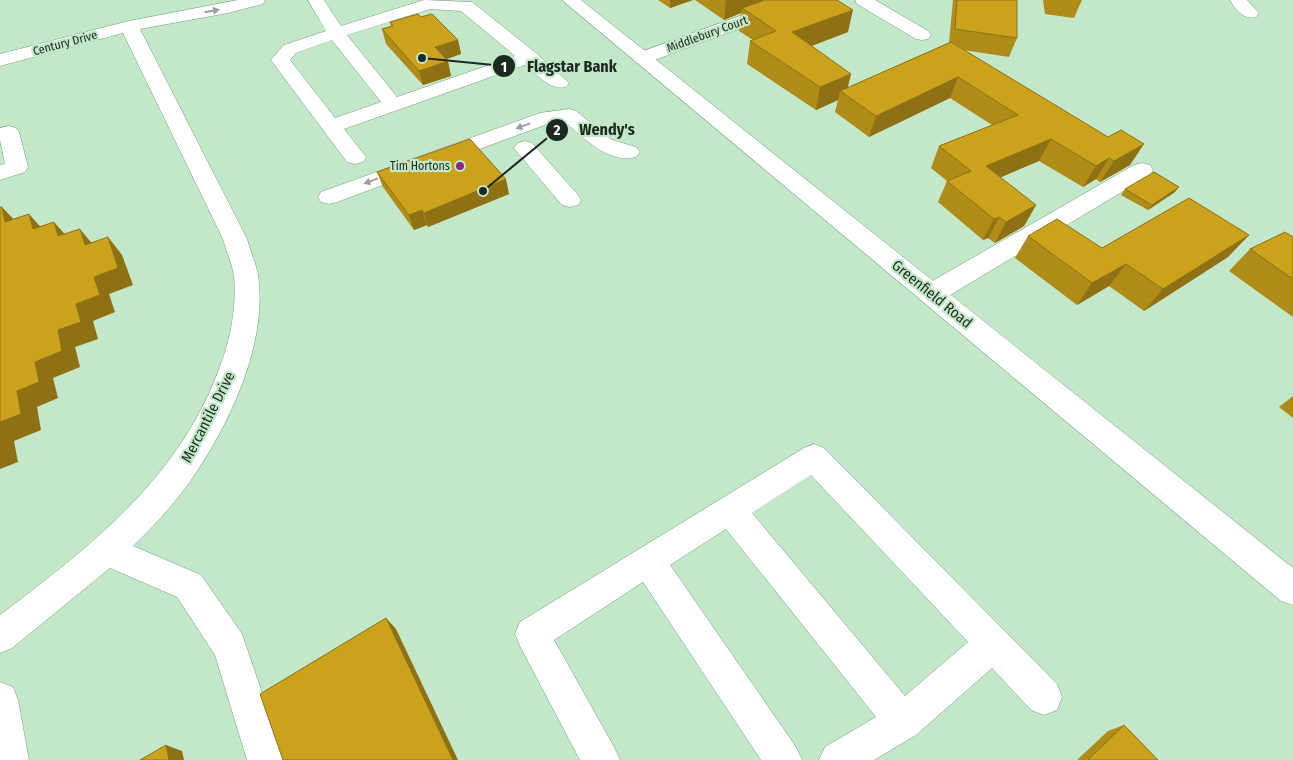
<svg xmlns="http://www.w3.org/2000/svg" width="1293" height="760" font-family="'Fira Sans Condensed',sans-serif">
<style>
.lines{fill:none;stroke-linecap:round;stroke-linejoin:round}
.minor-casing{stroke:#799a7e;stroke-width:1}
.major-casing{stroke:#799a7e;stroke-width:1}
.minor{fill:#fff;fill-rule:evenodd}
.major{fill:#fff;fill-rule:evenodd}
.wall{fill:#af8b18}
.shaded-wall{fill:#8e7114}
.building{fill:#cba21c;stroke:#8e7114}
.oneway{fill:#999f9a}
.poi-dot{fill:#8d2489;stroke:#c3e7c9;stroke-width:2}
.labels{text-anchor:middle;stroke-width:4.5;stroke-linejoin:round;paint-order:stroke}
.far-street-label{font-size:12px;fill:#1c2a1f;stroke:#c3e7c9}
.far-poi-label{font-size:12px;fill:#1c2a1f;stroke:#c3e7c9;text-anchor:end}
.street-label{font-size:15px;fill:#1c2a1f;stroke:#c3e7c9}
.leader{fill:none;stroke:#1c2a1f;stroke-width:2}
.callout-dot{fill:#1c2a1f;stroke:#c3e7c9;stroke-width:2}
.mark-label{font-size:15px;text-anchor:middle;font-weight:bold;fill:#fff}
.callout-label{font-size:16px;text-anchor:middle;font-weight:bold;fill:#1c2a1f;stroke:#c3e7c9;stroke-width:4.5;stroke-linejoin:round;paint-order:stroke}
</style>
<rect width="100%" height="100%" fill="#c3e7c9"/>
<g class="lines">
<defs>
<path id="minor" d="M238 0H265L263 4 228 13 140 29 247 239C250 251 256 263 258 275 268 341 231 421 195 474 178 500 155 525 133 546L201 575 242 634 285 760H247L215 655 177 597 110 568 12 648 0 653V615C90 547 176 481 218 372 230 342 237 308 234 276 232 263 226 251 223 239L123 33 0 66V54L129 21Z
M308 0H324L341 26 424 0 472 2 536 53 569 83 566 87C550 91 537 74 525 65L344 129 366 157 363 162 355 164 347 162 271 60 284 45 326 31ZM430 9 461 11 515 56 397 97 347 35ZM332 40 381 102 335 118 290 60 296 53Z
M784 0H808L806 4 649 62 642 64 635 62 633 58 635 54Z
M855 0H875L928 31 931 35 928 39 922 40 916 39 857 4Z
M1230 0H1247L1259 13 1256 17C1243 20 1236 10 1230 0Z
M569 109 576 111 612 140 636 147 640 152 636 157C608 164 584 138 564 121L550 123 337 202 329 204 321 202 318 197 321 192 540 113Z
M9 126 16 128 19 132 28 167 25 172 0 180V165L5 164 0 140V128Z
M525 141 532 143 578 195 581 200 578 205 570 207 562 205 518 153 514 148 518 143Z
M1142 163 1150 165 1153 170 1150 175 940 301 931 303 922 301 918 294 922 287 1134 165Z
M814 444 824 448 1057 684 1062 697 1057 710 1044 715 1031 710 992 668 916 735 874 760H819L825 747 876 717 726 529 670 565 796 747 802 760H761L643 582 554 640 614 747 620 760H580L520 646 515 634 520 622 804 448ZM811 475 968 642 905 696 752 513Z
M0 682 13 687 18 700 29 760H0Z"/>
<path id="major" d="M562 0H581L1293 568V605L1281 601Z"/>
</defs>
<use href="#minor" class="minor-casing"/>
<use href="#major" class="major-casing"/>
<use href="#minor" class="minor"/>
<use href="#major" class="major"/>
</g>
<path class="wall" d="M658 0H693L670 8Z
M695 0H837L848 32 811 46 848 88 949 43 953 0H1017V38L1009 57 963 50 1130 165 1100 182 1096 179 1083 187 1039 161 1000 177 1036 205 1024 226 995 243 988 238 983 240 938 202 947 181 931 168 939 146 992 125 950 98 869 137 835 112 838 100 816 110 747 64 750 41 753 40 739 31 741 13 724 20Z
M1043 0H1082L1074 18 1045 14Z
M421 17 458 40 461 54 446 59 451 76 423 85 386 44 382 29 391 26 390 22Z
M377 172 509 194 428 227 427 225 414 230 383 187Z
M1125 189 1175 192 1148 210 1121 195Z
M1249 235 1228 257 1144 311 1109 286 1077 305 1015 258 1028 236 1102 248Z
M1293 237V317L1229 271 1250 249Z
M1293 396V418L1279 407Z
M1124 725 1158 760H1077L1108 731Z"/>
<path class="shaded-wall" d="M670 0H693L670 8Z
M726 0H778L742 8 741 13 724 20Z
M853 10 848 32 788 55 792 32Z
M458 40 461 54 438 62 435 47Z
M448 61 451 76 423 85 419 71Z
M851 74 846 95 840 91 838 100 816 110 820 87Z
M958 77 950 98 869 137 876 116Z
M1051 139 1039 161 976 188 986 166Z
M1144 144 1130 165 1100 182 1114 161Z
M1109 158 1096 179 1083 187 1096 166Z
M506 179 509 194 428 227 424 213Z
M1179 187 1175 192 1148 210 1152 205Z
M1036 205 1024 226 995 243 1006 222Z
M2 207 19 225 5 222Z
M422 210 427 225 414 230 409 215Z
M29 214 45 232 33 229Z
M999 217 988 238 983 240 994 219Z
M54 222 70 240 58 236Z
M80 229 95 247 85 245Z
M1249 235 1228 257 1144 311 1163 289Z
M108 237 122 255 133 285 109 294 115 312 93 321 98 339 75 347 80 367 53 378 58 398 37 407 41 430 14 441 18 462 0 469V422L17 391 35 362 58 330 94 277Z
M1126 264 1109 286 1077 305 1092 283Z
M386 618 396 629 458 760H453Z
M166 745 182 751 184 760H169Z"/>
<path class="building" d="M765 0H837L853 10 792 32 851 74 820 87 750 41 776 31 742 8Z
M957 0H1017V38L955 29Z
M418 14 421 17 432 14 458 40 435 47 448 61 419 71 382 29 393 26 390 22Z
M951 42 1108 137 1121 130 1144 144 1114 161 1109 158 1096 166 1051 139 986 166 1036 205 1006 222 999 217 994 219 947 181 971 171 939 146 1018 115 958 77 876 116 840 91Z
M470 139 506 179 424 213 422 210 409 215 377 172Z
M1154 172 1179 187 1152 205 1125 189Z
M1189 198 1249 235 1163 289 1126 264 1092 283 1028 236 1057 219 1102 248Z
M0 207H2L5 222 29 214 33 229 54 222 58 236 80 229 85 245 108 237 118 268 94 277 100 295 76 304 81 322 58 330 62 351 35 362 39 382 17 391 21 414 0 422Z
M1285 232 1293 237V279L1250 249Z
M386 618 453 760H283L260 694Z
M1124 725 1158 760H1088Z
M166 745 169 760H140Z"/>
<defs><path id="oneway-solid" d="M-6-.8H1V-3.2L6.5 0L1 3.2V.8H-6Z" transform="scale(1.25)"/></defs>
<g class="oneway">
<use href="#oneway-solid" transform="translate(212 11) rotate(-10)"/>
<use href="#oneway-solid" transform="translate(523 126) rotate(160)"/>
<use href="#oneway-solid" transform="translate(371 181) rotate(160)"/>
</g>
<circle class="poi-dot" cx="460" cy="166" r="5"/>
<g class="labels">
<g class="far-street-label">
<text transform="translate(707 34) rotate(-20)" y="4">Middlebury Court</text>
<text transform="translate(65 43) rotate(-15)" y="4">Century Drive</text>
</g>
<g class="far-poi-label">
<text x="450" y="170">Tim Hortons</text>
</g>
<g class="street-label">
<text transform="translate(932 294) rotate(39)" y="5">Greenfield Road</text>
<text transform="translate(208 417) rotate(-63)" y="5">Mercantile Drive</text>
</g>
</g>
<path class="leader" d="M422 58L504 66M483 191L557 130"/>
<g class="callout-dot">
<circle cx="422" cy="58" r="5"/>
<circle cx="483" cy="191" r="5"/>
<circle cx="504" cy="66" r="12"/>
<circle cx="557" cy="130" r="12"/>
</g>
<g class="mark-label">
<text x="504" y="72">1</text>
<text x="557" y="135">2</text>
</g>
<g class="callout-label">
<text x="572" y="72">Flagstar Bank</text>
<text x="607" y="135">Wendy's</text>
</g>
</svg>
